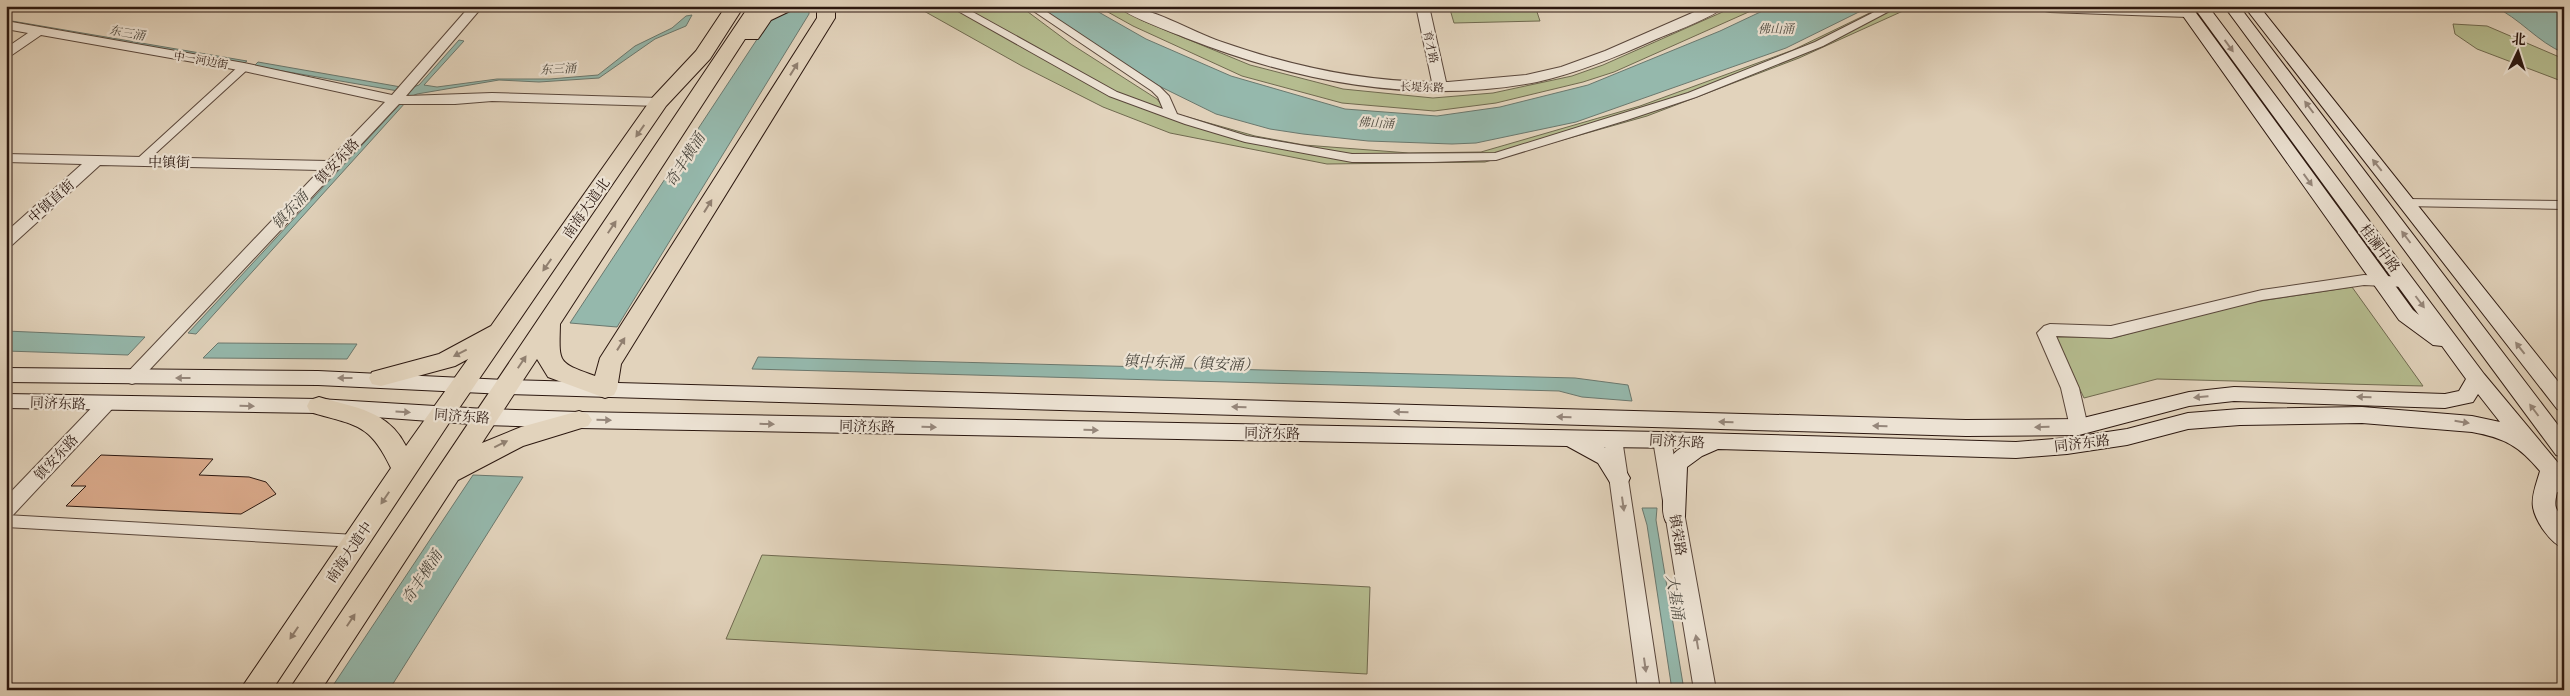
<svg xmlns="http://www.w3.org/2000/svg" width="2570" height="696" font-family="'Libre Caslon Text','Noto Serif SC',serif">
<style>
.green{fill:#b5bc8f;stroke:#706a50}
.water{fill:#95b8ac;stroke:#6b786e}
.building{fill:#d8a889;stroke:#2c1810}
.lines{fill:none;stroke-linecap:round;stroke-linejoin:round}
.minor-casing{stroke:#5a473b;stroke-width:2}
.tertiary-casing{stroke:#5a473b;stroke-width:2}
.secondary-casing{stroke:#2c1810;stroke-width:2}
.trunk-casing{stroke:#2c1810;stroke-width:2}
.minor{fill:#ece2d3;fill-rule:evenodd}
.tertiary{fill:#ece2d3;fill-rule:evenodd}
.secondary{fill:#ece2d3;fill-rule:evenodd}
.trunk{fill:#e2d3bc;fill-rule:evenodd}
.oneway{fill:#96877b}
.oneway2{fill:#907f6f}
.labels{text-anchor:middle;stroke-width:4.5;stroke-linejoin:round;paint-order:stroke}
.far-street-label{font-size:11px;fill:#2c1810;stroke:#ece2d3}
.far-water-label{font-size:12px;font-style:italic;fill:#4c483f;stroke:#ece2d3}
.street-label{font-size:14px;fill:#2c1810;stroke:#ece2d3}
.water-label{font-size:15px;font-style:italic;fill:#4c483f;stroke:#ece2d3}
</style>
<rect width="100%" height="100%" fill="#e2d3bc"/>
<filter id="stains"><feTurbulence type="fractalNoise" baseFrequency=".004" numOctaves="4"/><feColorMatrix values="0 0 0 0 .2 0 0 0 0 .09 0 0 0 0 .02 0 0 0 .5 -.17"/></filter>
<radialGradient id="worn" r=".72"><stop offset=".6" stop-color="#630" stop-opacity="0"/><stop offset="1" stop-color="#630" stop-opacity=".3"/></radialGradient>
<path class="green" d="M915 6H1020L1071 44 1157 99 1166 111 1255 136 1304 145 1409 153 1481 152 1640 106 1793 50 1884 6H1914L1799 58 1647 116 1485 162 1327 164 1170 133 1103 107 1022 66Z
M1097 6H1116L1141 20 1250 65 1343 89 1433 98 1493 93 1572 76 1603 65 1736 6H1762L1614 72 1583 82 1496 103 1434 111 1342 103 1242 76 1133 26Z
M1449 6H1535L1540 21 1454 23Z
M2453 24 2487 26 2564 59V82L2477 49 2455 34Z
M2352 287 2423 386 2157 379 2084 398 2055 337H2117L2228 306Z
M762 555 1370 587 1367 674 726 639Z"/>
<path class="water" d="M779 6H809V14L617 327 570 323Z
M1037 6H1088L1146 39 1231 76 1345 109 1437 116 1500 107 1588 85 1720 31 1773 6H1871L1786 48 1576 122 1476 143 1452 144 1368 141 1303 134 1270 129 1216 114 1159 86Z
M2493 6H2551L2564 11V53C2537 42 2520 18 2493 6Z
M692 15 686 26 655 39 599 78 539 82 499 80 417 94 405 99 413 87 419 85 459 40 464 41 424 85 437 87 497 79H550L598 75 635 46 672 28 686 16Z
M6 20 247 61 243 64 6 24Z
M258 62 401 87 398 91 254 66Z
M402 102H406L196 334 188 333Z
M6 331 145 337 128 355 6 351Z
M218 343 357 344 347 359 203 358Z
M758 357 1575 378 1628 385 1632 401 1582 397 1559 391 752 369Z
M473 475 523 477 389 690H330Z
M1642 508H1657L1656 520 1684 690H1672L1647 525Z"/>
<path class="building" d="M101 455 213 459 199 475 249 477 266 482 276 494 241 514 66 506 86 486H71Z"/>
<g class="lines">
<defs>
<path id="minor" d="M949 6H962L1117 92 1163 109 1158 97 1152 91 1026 6H1038L1160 87 1169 96 1177 114 1247 136 1352 154 1495 153 1688 93 1815 42 1886 6H1899L1823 46 1696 97 1627 120 1496 160 1433 162H1352L1245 142 1185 124 1109 96Z
M244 64 249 67 248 69 145 163H137L135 161 137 159 240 65Z
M2407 199 2564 201V209L2403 206 2401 203 2403 200Z
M6 515 356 535 362 537 364 541 362 545 356 547 6 527Z"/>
<path id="tertiary" d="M470 6H483L406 96 492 93 659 98 666 102 659 106 492 101 455 104H399L138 382 132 384 126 382 123 378 126 374 320 170 100 165 12 245 6 246V232L82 164 6 162V154L328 161 385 102 244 71 41 35 6 59V48L28 33 6 29V21L244 63 392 95Z
M1118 6C1152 6 1189 31 1222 42 1291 66 1359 81 1432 82L1416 6H1429L1446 82H1448L1526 75 1561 67 1605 51 1708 6H1725C1717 16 1668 34 1654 40 1616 57 1577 73 1537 82 1419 105 1297 82 1186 38 1172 32 1126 16 1118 6Z
M2045 6 2187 9 2193 13 2187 17 2050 12 2045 11Z
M2364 275 2405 277 2411 278 2413 282 2411 286 2405 287 2364 285 2262 300 2111 338 2056 336 2079 388 2088 427 2086 432 2079 434 2072 432 2070 427 2061 388 2037 333 2044 326 2050 324 2111 326 2262 290Z
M106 398 112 399 115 404 112 409 13 515 6 517V497L100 399Z
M1613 432 1620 434 1622 439 1660 690H1638L1604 439 1606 434Z
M1662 433 1669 435 1671 440 1716 690H1694L1653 440 1655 435Z"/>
<path id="secondary" d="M2176 6H2191L2413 310 2419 315 2193 6H2208L2484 374 2564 470V494L2557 492C2552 514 2560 508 2564 523 2565 530 2564 540 2564 548 2551 544 2535 521 2533 507 2531 496 2537 482 2540 471 2519 446 2505 438 2472 432L2362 423 2240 425 2188 429 2127 445 2067 454 2016 458 1718 449 1702 456 1687 467 1685 516 1682 522 1674 525 1666 522C1662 514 1663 507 1663 499 1663 479 1662 460 1681 448L1604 447 1614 451 1630 478 1627 484 1619 486 1611 484 1598 463 1567 446 579 428 485 425 319 413 6 408V394L319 399 485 409 579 412 1662 432 2016 442 2067 438 2127 429 2188 413 2240 409 2362 407 2472 416 2500 422 2478 394 2473 402 2445 408 2234 401 2189 406 2079 435 1966 436 505 394 318 385 6 382V368L318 371 505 380 1966 420 2079 419 2189 392 2234 387 2445 394 2459 391 2466 379 2442 346 2433 345 2399 320Z
M2224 6H2239L2564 433V457L2556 455Z
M2244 6H2259L2564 389V411L2557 409Z"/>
<path id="trunk" d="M726 6H744L710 59 666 106 451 420 272 690H240L391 468C369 422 356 426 310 412L307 406 310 400 319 397C355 408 388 410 406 446L468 359 455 366 381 386 372 384 369 378 372 372 439 354 491 326 652 98 696 51Z
M749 6H767L764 10 771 6H795L792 10 771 20 758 39H745L560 324C559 364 557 362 595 376L600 358 817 18V6H835V18L621 364 617 389 614 395 605 398 548 377 537 359 482 443 521 427 579 411 588 414 592 420 588 426 523 446 458 480 321 690H289Z"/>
</defs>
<use href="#minor" class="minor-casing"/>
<use href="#tertiary" class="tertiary-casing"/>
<use href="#secondary" class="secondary-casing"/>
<use href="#trunk" class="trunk-casing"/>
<use href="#minor" class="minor"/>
<use href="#tertiary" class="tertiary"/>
<use href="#secondary" class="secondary"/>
<use href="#trunk" class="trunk"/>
</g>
<defs><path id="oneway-solid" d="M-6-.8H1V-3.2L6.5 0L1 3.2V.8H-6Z" transform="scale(1.25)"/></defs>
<g class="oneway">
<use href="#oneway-solid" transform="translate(2229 46) rotate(54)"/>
<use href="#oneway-solid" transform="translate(2309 107) rotate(-127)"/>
<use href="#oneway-solid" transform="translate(2377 165) rotate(-129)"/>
<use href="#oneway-solid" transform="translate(2308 180) rotate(54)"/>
<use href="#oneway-solid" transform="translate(2406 237) rotate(-127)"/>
<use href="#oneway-solid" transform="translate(2420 302) rotate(53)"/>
<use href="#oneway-solid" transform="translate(2520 348) rotate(-128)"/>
<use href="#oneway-solid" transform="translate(183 378) rotate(180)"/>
<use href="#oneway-solid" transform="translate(345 378) rotate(180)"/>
<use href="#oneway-solid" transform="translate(2201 397) rotate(175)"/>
<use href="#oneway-solid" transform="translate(2364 397) rotate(-178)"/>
<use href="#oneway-solid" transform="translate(247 406) rotate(1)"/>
<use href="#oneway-solid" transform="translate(1239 407) rotate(-178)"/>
<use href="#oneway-solid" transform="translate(2534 410) rotate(-127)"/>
<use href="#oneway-solid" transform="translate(403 412) rotate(4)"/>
<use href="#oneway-solid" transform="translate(1401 412) rotate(-178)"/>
<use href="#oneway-solid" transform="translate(1564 417) rotate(-178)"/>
<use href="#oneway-solid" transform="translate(604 420) rotate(1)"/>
<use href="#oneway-solid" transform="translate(1726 422) rotate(-178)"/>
<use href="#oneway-solid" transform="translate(2462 422) rotate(9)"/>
<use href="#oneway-solid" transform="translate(767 424) rotate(1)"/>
<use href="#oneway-solid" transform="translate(1880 426) rotate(-178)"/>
<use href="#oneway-solid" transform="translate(929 427) rotate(1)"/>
<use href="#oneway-solid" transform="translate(2042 427) rotate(179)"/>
<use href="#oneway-solid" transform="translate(1091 430) rotate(1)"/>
<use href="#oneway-solid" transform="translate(1623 504) rotate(82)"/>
<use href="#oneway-solid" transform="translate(1697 642) rotate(-100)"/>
<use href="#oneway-solid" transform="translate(1645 665) rotate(82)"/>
</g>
<g class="oneway2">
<use href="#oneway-solid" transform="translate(794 69) rotate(-58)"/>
<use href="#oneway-solid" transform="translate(640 131) rotate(125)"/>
<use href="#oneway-solid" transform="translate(708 206) rotate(-58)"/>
<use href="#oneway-solid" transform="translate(612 227) rotate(-56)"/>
<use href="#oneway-solid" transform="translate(547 265) rotate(125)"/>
<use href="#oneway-solid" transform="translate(621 344) rotate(-58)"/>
<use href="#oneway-solid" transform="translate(460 353) rotate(153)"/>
<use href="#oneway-solid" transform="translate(522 362) rotate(-56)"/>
<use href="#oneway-solid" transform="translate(501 444) rotate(-26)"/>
<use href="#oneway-solid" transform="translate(385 498) rotate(124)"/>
<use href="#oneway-solid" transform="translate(351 620) rotate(-56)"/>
<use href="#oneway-solid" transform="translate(294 633) rotate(124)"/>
</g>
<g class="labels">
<g class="far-street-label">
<text transform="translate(1431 47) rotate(77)" y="4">育才路</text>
<text transform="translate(201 60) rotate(10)" y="4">中一河边街</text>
<text transform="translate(1422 87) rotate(1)" y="4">长堤东路</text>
</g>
<g class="far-water-label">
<text x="1776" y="33">佛山涌</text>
<text transform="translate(127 33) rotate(10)" y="4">东三涌</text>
<text transform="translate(558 69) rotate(-3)" y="4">东三涌</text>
<text transform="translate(1376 123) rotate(3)" y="4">佛山涌</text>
</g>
<g class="street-label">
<text transform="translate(337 161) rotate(-47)" y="5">镇安东路</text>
<text transform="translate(169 162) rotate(1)" y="5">中镇街</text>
<text transform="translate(51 201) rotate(-42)" y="5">中镇直街</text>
<text transform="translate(586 208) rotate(-55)" y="5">南海大道北</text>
<text transform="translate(2380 248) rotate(53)" y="5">桂澜中路</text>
<text transform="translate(58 403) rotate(2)" y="5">同济东路</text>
<text transform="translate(462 416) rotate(4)" y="5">同济东路</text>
<text transform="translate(867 426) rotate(1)" y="5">同济东路</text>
<text transform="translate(1272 433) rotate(1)" y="5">同济东路</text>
<text transform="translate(1677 441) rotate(3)" y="5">同济东路</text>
<text transform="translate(2082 443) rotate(-7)" y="5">同济东路</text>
<text transform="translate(56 457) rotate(-47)" y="5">镇安东路</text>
<text transform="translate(1678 535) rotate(80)" y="5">镇荣路</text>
<text transform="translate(349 552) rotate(-56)" y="5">南海大道中</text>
</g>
<g class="water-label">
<text transform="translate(685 160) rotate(-58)" y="5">奇丰横涌</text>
<text transform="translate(290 210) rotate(-47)" y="5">镇东涌</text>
<text transform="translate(1191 363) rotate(2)" y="5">镇中东涌（镇安涌）</text>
<text transform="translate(422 577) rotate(-57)" y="5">奇丰横涌</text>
<text transform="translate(1675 597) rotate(81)" y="5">大基涌</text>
</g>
</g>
<rect width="2570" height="696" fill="none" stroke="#e2d3bc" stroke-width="25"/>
<rect x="8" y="8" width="2555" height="681" fill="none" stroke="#2c1810" stroke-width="2.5"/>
<rect x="12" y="12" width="2545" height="671" fill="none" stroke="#2c1810"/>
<g transform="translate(2518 52) rotate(4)" stroke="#ece2d3" stroke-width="4" paint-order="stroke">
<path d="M0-4L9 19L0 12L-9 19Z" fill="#2c1810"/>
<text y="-8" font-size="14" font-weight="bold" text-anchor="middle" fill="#2c1810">北</text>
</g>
<rect width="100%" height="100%" filter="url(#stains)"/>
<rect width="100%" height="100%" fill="url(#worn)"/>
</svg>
